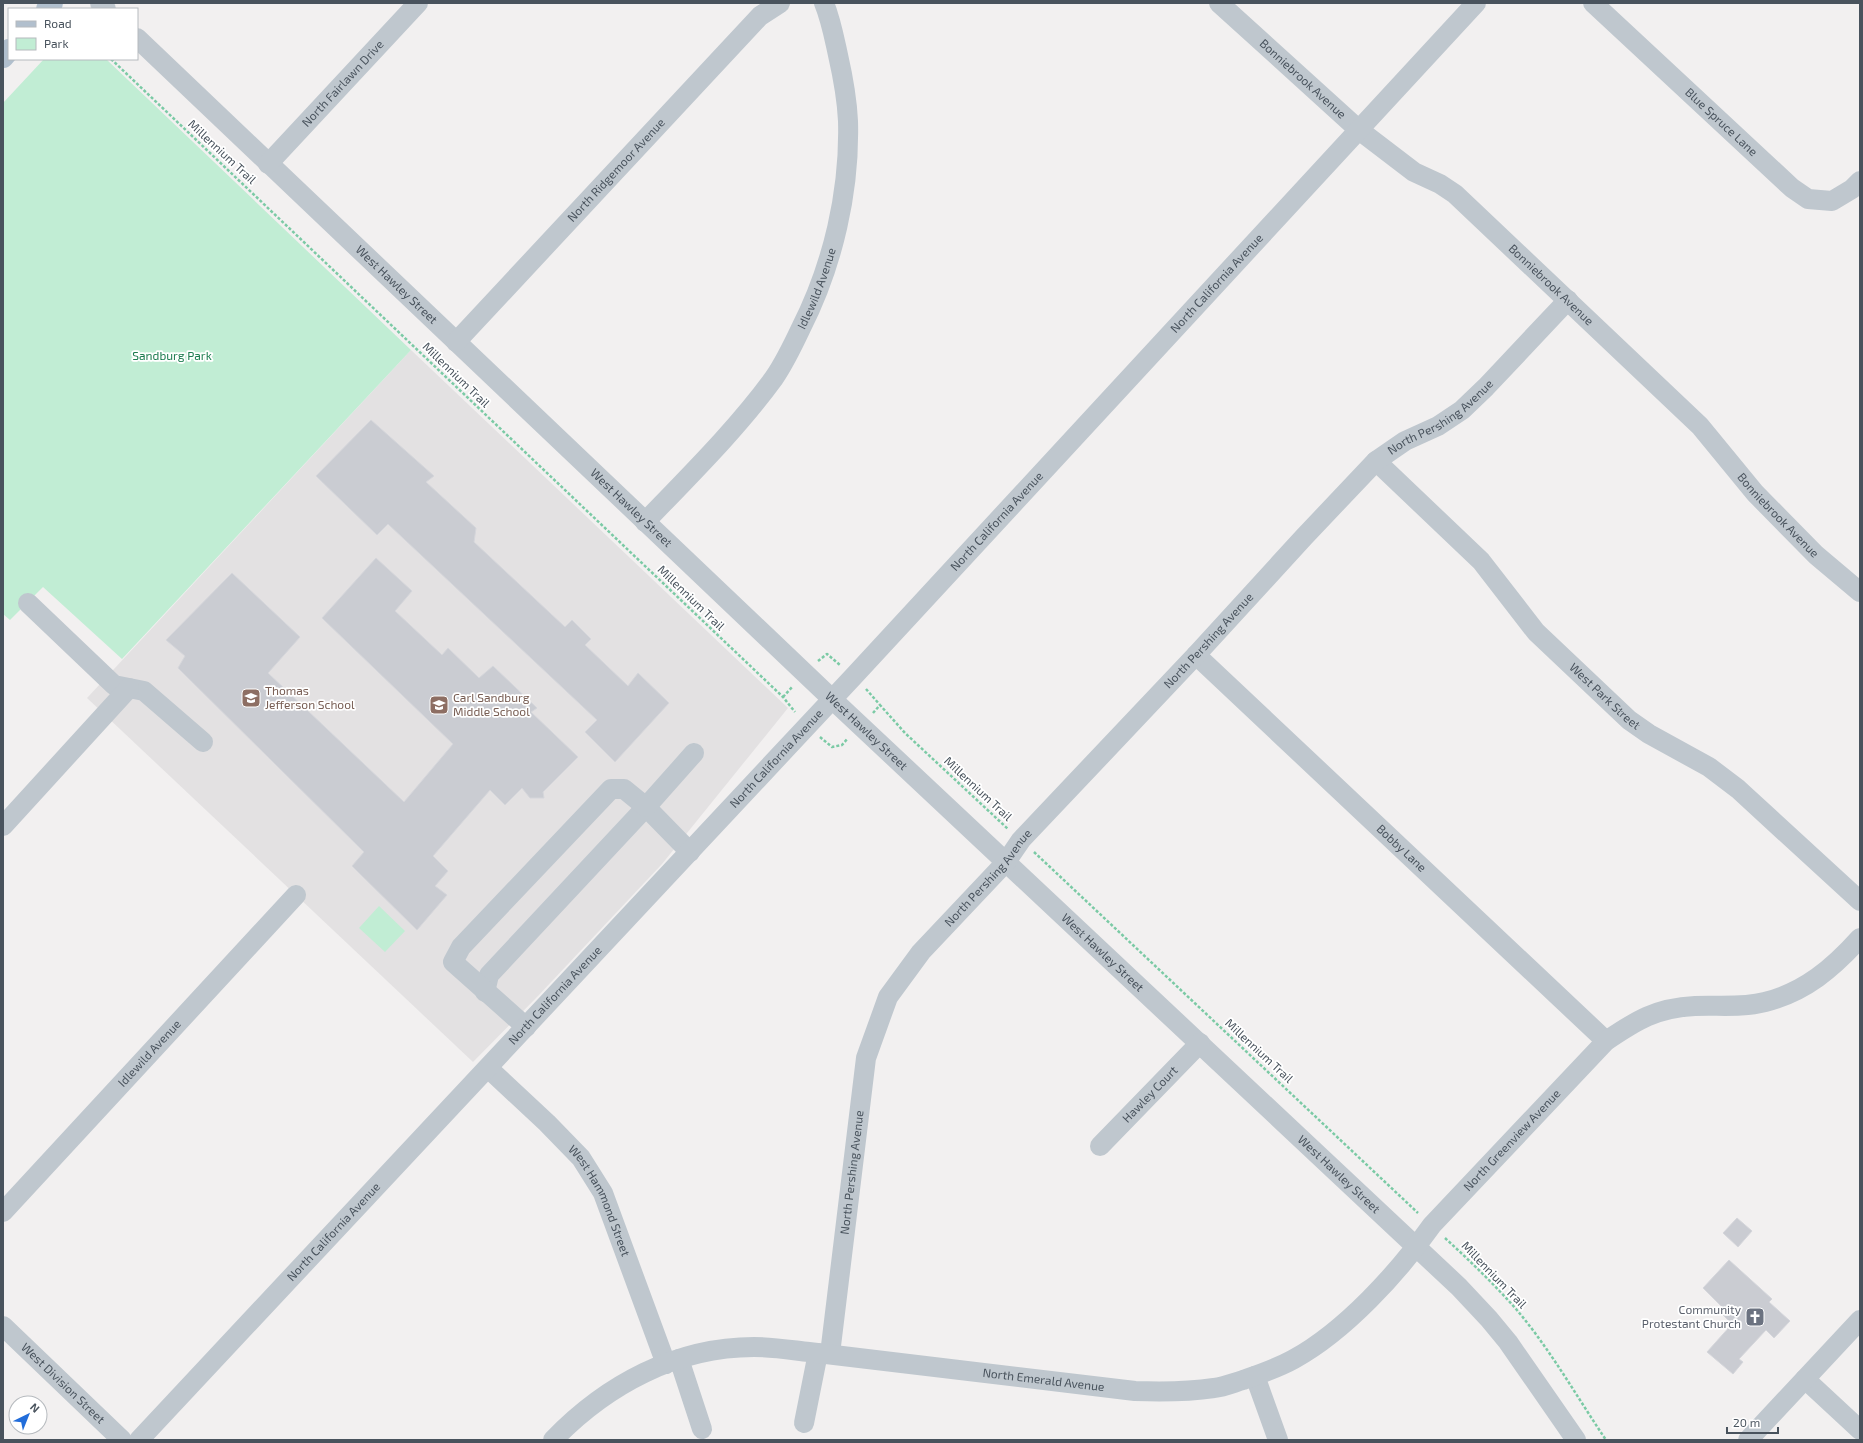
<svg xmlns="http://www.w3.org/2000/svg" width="1863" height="1443" font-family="'Exo 2',sans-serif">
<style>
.education{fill:#e3e1e2}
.green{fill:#c1edd4}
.building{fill:#caccd2;stroke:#d5d6db}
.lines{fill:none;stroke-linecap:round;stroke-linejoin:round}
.path{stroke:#7bcaa5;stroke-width:2.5;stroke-dasharray:3 2;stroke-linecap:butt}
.minor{stroke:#bfc7ce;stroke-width:20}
.major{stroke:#b1bfcd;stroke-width:22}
.labels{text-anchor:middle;stroke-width:3.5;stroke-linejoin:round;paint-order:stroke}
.street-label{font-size:12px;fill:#49535d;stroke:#fff}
.park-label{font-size:12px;fill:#1c7c4f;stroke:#fff}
.education-label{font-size:12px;fill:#785e54;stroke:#fff;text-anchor:start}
.worship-label{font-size:12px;fill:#5b616d;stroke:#fff;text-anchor:end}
</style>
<rect width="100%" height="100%" fill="#f2f0f0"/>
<path class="education" d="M411 350 788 708 662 864 538 996 473 1062 87 698Z"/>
<path class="green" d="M44 59H106L411 350 122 659 43 587 10 620 3 614V103Z
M379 906 405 931 385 952 359 928Z"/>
<path class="building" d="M371 420 434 476 426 482 476 528 474 542 565 627 572 620 591 639 585 645 628 686 638 673 669 703 615 762 585 732 597 720 388 524 377 535 316 476Z
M376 558 412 591 395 611 442 655 448 648 479 678 493 666 537 708 531 712 578 757 543 792 544 798H530L522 788 505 805 490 790 433 856 448 871 435 886 447 895 417 930 352 866 364 852 178 668 185 656 166 640 232 573 300 637 268 673 404 802 453 744 322 618Z
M1737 1218 1752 1231 1738 1247 1723 1233Z
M1729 1260 1772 1299 1769 1302 1790 1321 1774 1338 1766 1330 1739 1359 1743 1362 1733 1374 1707 1352 1732 1324 1721 1313 1724 1309 1703 1288Z"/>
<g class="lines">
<path class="path" d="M111 59 783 697 795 712
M818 661 827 654 840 665
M866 689 880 705
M783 697 793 686
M873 713 880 705 905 733 1008 829
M820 737 832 747 842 745 848 738
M1034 852 1418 1213
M1445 1238C1470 1261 1494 1284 1516 1309 1550 1349 1577 1397 1606 1440"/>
<g class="minor">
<path d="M100 3 106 9"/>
<path id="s1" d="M1219 3 1359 130 1414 172 1440 184 1455 194 1700 426 1755 493 1816 555 1860 592"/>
<path id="s2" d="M1593 3 1792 188 1808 199 1832 201 1852 189 1860 181"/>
<path id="s3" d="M137 38 832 699 1459 1287 1489 1319 1508 1342 1576 1440"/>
<path id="s4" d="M268 164 418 3"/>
<path id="s5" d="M456 342 760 16 780 3"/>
<path id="s6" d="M1376 461 1481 561 1536 632 1629 720 1649 734 1709 767 1738 789 1860 901"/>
<path id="s7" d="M645 522C689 476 736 430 774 378 785 362 793 345 801 328 833 265 850 191 848 121 847 99 843 77 838 55 834 37 831 20 824 3"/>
<path d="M28 603 114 685 144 691 203 742"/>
<path id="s8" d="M1196 655 1606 1041"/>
<path d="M3 826 129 688"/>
<path d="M485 992 489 975 646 807 690 852"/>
<path d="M526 1027 453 962 461 947 611 789H624L646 807 694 753"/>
<path id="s9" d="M488 1068 547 1123 581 1158 603 1193 666 1364"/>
<path id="s10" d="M1100 1146 1200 1043"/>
<path id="s11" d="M3 1212 296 895"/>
<path id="s12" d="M3 1326 122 1440"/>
<path id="s13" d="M830 1354 866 1058 888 997 921 952 1006 862 1021 840 1196 655 1304 537 1376 461 1405 441 1438 426 1462 410 1486 387 1568 300"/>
<path d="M679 1359 702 1429"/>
<path d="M1255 1376 1278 1440"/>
<path d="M1805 1379 1860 1430"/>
<path d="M804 1423 818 1353"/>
<path id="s14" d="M139 1440 853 677 1476 3"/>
<path id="s15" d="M553 1440C606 1385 676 1347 754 1347 772 1347 791 1350 809 1352L1135 1391C1162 1392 1187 1392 1214 1388 1224 1387 1233 1383 1243 1380 1260 1374 1278 1368 1294 1359 1345 1331 1398 1273 1432 1225L1606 1041C1637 1020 1656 1008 1695 1006 1719 1005 1742 1008 1765 1002 1805 992 1833 968 1860 938"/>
<path d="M1748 1440 1860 1320"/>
</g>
<path class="major" d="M47 9 52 3
M3 57 9 50"/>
</g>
<defs>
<symbol id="school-square" viewBox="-11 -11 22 22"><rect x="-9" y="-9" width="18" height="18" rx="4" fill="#8d6e63" stroke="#fff"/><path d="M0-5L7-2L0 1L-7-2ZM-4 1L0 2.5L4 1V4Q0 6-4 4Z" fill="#fff"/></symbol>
<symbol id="church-square" viewBox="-11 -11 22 22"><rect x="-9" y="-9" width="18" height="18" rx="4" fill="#6b7280" stroke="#fff"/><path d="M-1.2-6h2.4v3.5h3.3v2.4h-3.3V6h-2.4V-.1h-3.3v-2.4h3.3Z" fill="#fff"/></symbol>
</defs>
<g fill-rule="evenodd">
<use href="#school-square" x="240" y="687" width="22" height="22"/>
<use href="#school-square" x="428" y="694" width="22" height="22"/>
<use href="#church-square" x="1744" y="1306" width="22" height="22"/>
</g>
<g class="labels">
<g class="street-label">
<text dy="4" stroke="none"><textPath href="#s1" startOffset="113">Bonniebrook Avenue</textPath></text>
<text dy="4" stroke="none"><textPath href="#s4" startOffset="110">North Fairlawn Drive</textPath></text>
<text dy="4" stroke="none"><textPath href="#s2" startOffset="175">Blue Spruce Lane</textPath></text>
<text transform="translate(222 152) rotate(43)" y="4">Millennium Trail</text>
<text dy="4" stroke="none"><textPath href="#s5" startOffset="235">North Ridgemoor Avenue</textPath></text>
<text dy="4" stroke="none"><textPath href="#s14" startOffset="1581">North California Avenue</textPath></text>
<text dy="4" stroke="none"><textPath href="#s1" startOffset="437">Bonniebrook Avenue</textPath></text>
<text dy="4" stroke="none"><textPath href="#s3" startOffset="358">West Hawley Street</textPath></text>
<text dy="4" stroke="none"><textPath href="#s7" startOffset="293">Idlewild Avenue</textPath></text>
<text transform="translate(456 375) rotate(44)" y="4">Millennium Trail</text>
<text dy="4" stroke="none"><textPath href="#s13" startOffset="1167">North Pershing Avenue</textPath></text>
<text dy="4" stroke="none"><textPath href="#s3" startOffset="682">West Hawley Street</textPath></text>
<text dy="4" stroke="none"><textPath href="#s1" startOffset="761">Bonniebrook Avenue</textPath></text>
<text dy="4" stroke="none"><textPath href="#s14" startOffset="1257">North California Avenue</textPath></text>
<text transform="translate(691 598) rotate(44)" y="4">Millennium Trail</text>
<text dy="4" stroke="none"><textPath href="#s13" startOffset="843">North Pershing Avenue</textPath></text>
<text dy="4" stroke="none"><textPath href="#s6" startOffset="329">West Park Street</textPath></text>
<text dy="4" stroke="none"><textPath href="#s3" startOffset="1006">West Hawley Street</textPath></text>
<text dy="4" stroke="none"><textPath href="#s14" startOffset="933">North California Avenue</textPath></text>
<text transform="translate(978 789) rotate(43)" y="4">Millennium Trail</text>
<text dy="4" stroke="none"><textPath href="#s8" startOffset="282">Bobby Lane</textPath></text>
<text dy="4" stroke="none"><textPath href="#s13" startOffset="519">North Pershing Avenue</textPath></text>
<text dy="4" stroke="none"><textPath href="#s3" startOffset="1330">West Hawley Street</textPath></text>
<text dy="4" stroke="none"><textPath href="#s14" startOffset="609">North California Avenue</textPath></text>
<text transform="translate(1259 1051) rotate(43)" y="4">Millennium Trail</text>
<text dy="4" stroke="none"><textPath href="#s11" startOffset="216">Idlewild Avenue</textPath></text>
<text dy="4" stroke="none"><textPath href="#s10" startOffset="72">Hawley Court</textPath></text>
<text dy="4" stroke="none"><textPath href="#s15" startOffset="1086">North Greenview Avenue</textPath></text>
<text dy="4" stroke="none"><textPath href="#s13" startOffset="183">North Pershing Avenue</textPath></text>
<text dy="4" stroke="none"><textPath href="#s3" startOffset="1654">West Hawley Street</textPath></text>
<text dy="4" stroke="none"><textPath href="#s9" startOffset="176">West Hammond Street</textPath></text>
<text dy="4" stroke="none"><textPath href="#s14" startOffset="285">North California Avenue</textPath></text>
<text transform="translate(1494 1275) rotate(46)" y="4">Millennium Trail</text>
<text dy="4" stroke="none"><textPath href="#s15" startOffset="519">North Emerald Avenue</textPath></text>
<text dy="4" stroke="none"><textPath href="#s12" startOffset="83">West Division Street</textPath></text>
</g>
<g class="park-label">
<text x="172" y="360">Sandburg Park</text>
</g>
<g class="education-label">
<text x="265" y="695">Thomas<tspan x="265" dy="14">Jefferson School</tspan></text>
<text x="453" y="702">Carl Sandburg<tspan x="453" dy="14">Middle School</tspan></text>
</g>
<g class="worship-label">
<text x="1741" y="1314">Community<tspan x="1741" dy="14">Protestant Church</tspan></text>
</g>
</g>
<rect width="1863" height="1443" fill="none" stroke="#49535d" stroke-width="8"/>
<rect x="8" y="8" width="130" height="52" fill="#ffffff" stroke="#b6babe"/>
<rect x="16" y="21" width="20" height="6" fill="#b1bfcd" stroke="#b6babe"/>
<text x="44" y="28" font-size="12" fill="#49535d">Road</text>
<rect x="16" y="38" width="20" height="12" fill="#c1edd4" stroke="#b6babe"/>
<text x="44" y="48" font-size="12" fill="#49535d">Park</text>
<g transform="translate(28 1415) rotate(43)"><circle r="19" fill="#ffffff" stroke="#b6babe"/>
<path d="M0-3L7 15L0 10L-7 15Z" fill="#226dda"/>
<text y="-6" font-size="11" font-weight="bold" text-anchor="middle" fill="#49535d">N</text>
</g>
<path d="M1727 1427v6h51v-6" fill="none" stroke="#49535d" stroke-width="2"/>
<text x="1733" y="1427" font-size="12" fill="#49535d" stroke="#ffffff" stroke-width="3" paint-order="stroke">20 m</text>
</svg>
